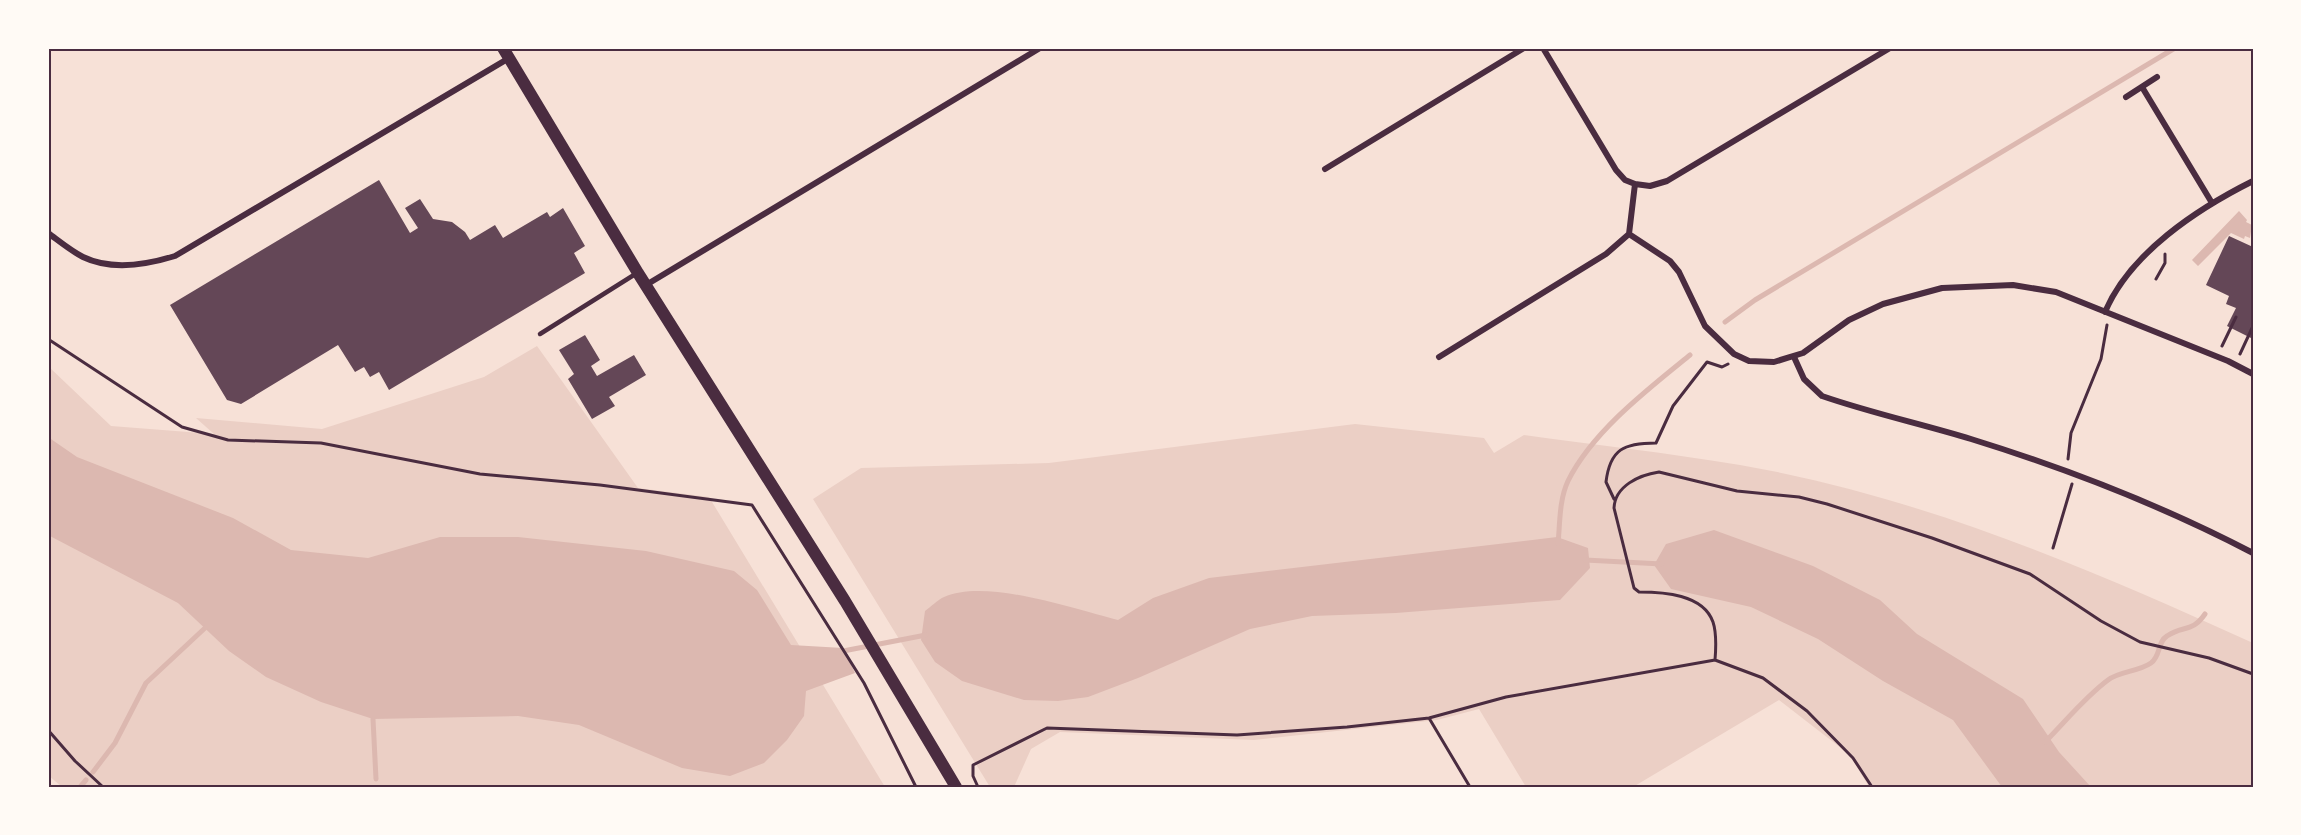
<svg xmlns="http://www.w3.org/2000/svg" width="2301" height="835" font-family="'Noto Serif',serif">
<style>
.green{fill:#ebcfc5}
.water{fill:#dcb8b0}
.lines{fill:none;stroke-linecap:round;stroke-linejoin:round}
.stream{stroke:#dcb8b0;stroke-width:5}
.building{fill:#644757}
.path{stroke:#4a2c40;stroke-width:3}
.service{stroke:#4a2c40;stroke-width:4.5}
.minor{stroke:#4a2c40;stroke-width:6}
.secondary{stroke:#4a2c40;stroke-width:12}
.neatline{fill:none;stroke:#4a2c40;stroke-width:2}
</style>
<rect width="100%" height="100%" fill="#f7e1d7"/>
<path class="green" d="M537 346 638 488 709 497 885 787H62L48 775V366L111 426 214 434 196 418 322 429 484 377Z
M1355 424 1484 438 1494 453 1524 435C1596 445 1668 453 1740 465 1919 496 2089 568 2253 643V787H1869L1850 755 1779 700 1633 787H1526L1479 709 1437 720 1254 740 1060 732 1031 749 1014 787H990L813 499 861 468 1049 463Z"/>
<path class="water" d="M2239 211 2247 220 2246 222 2252 225 2250 238 2245 236 2244 239 2231 233 2198 266 2192 260Z
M48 437 77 457 233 518 291 550 368 558 440 537H518L646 551 734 571 757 590 791 645 843 648 855 673 806 691 804 716 787 740 764 763 730 776 682 768 579 725 518 716 373 719 321 702 266 677 229 651 178 603 48 535Z
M1714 530 1813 566 1880 600 1917 634 2023 699 2059 752 2091 787H2002L1953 720 1883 681 1818 639 1751 607 1671 589 1654 565 1666 544Z
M1557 537 1588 548 1590 568 1560 600 1396 613 1312 616 1250 629 1138 678 1088 697 1058 701 1024 700 962 681 935 662 921 640 925 611C931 607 937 600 944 597 986 578 1074 609 1118 620L1153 598 1209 578Z"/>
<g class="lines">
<path class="stream" d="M1725 322 1755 300 2175 48
M1558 544C1560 524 1559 500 1568 481 1592 432 1648 389 1690 355
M1585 560 1662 564
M838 652 926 635
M373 719 376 779
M2045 742C2065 722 2085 697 2108 680 2120 671 2138 672 2151 663 2161 656 2157 642 2167 636 2183 625 2192 633 2205 614
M93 772 115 743 146 683 205 628
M80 787 86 780"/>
</g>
<path class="building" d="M379 180 410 233 418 228 405 208 420 199 433 219 452 222 465 232 470 240 495 225 503 238 547 212 550 217 563 208 585 246 574 253 585 273 389 390 379 372 370 377 364 367 355 372 338 345 241 404 227 400 170 305Z
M2229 236 2253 247 2251 338 2227 326 2236 308 2226 304 2229 296 2206 285Z
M585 335 600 360 591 366 597 376 634 355 646 375 609 397 615 406 592 419 568 379 574 374 559 350Z"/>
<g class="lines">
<path class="path" d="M2156 279 2165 263V254
M48 339 182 427 228 440 321 443 480 474 600 485 752 505 864 683 916 787
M2222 346 2236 317
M2240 354 2253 326
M2068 459 2071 433 2101 359 2107 325
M1614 499 1606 482C1610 449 1624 443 1656 443L1673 406 1707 362 1722 367 1728 364
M2053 548 2072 484
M1715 660C1716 648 1717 634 1713 622 1703 594 1663 592 1639 592L1634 588 1614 508C1615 486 1639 475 1659 472L1737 491 1799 497 1827 504 1932 538 2030 574 2101 621 2140 642 2209 658 2253 674
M1429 718 1470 787
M48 730 75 761 103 787
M395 787H407
M978 787 973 776V765L1047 728 1237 735 1347 727 1429 718 1506 697 1715 660 1763 678 1807 711 1853 758 1872 787"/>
<path class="service" d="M540 334 637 273"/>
<path class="minor" d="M1543 48 1616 170 1625 180 1635 184
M2142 87 2212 203
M2126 97 2157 77
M1325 169 1524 48
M48 233C59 241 71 251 83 257 112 271 146 265 175 256L509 58
M1629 234 1670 261 1679 272 1705 326 1734 354 1749 361 1774 362 1803 353 1849 320 1883 304 1942 288 2013 285 2056 292 2228 361 2253 374
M646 285 1040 48
M2105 312C2130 253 2197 209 2253 181
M1439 357 1606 254 1629 234 1635 184 1650 186 1667 181 1890 48
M1794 357 1804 379 1822 396C1871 413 1922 424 1971 439 2068 469 2163 506 2253 553"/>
<path class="secondary" d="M503 48 638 273 845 601 956 787"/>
</g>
<rect width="2301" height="835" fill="none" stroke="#fffaf5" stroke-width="99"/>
<rect x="50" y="50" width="2202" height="736" class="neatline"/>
</svg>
